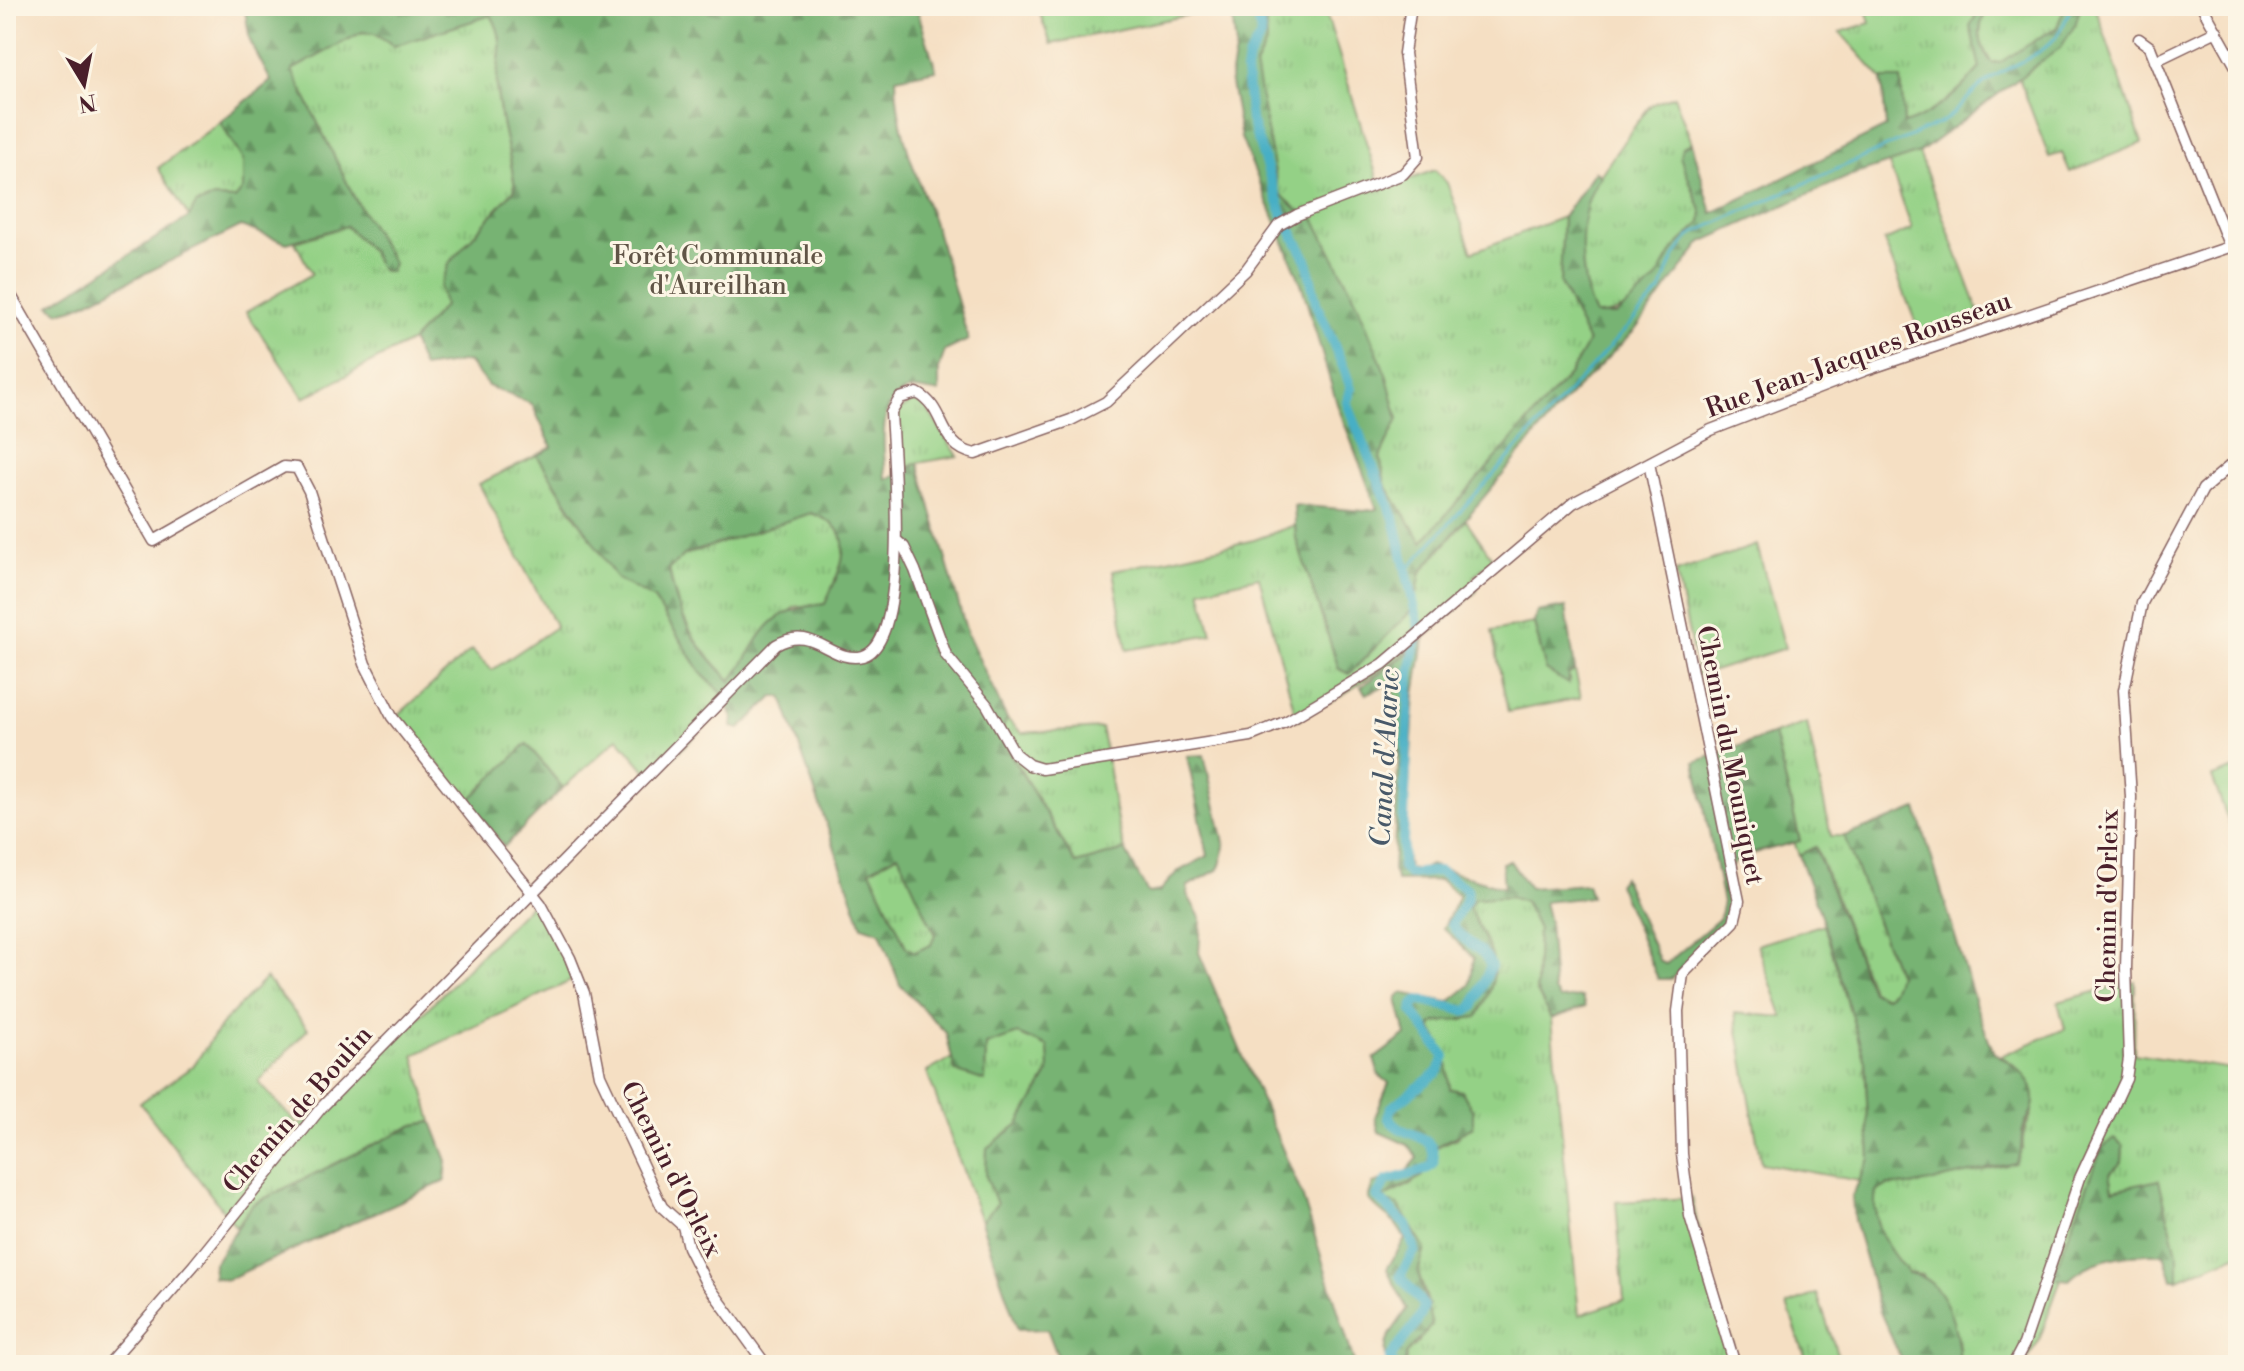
<svg xmlns="http://www.w3.org/2000/svg" width="2244" height="1371" font-family="'Libre Bodoni',serif">
<style>
.grass{fill:url(#grass-tufts);stroke:#6f7858;stroke-width:2}
.forest{fill:url(#forest-firs);stroke:#60694f;stroke-width:2;fill-rule:evenodd}
.lines{fill:none;stroke-linecap:round;stroke-linejoin:round}
.stream{stroke:#46afc5;stroke-width:3}
.canal{stroke:#46afc5;stroke-width:10}
.minor-casing{stroke:#866260;stroke-width:13}
.minor{stroke:#fff;stroke-width:10}
.labels{text-anchor:middle;stroke-width:6;stroke-linejoin:round;paint-order:stroke}
.park-label{font-size:26px;fill:#605446;stroke:#fcf5e5}
.street-label{font-size:26px;fill:#4a1f2b;stroke:#fcf5e5}
.water-label{font-size:28px;font-style:italic;fill:#485969;stroke:#fcf5e5}
</style>
<defs>
<pattern id="grass-tufts" width="24" height="20" patternUnits="userSpaceOnUse" patternTransform="scale(2)"><rect width="24" height="20" fill="#94d186"/><path d="M3 7l-1-3M5 7V3M7 7l1-3M15 17l-1-3M17 17v-4M19 17l1-3" fill="none" stroke="#81b374"/></pattern>
<pattern id="forest-firs" width="22" height="20" patternUnits="userSpaceOnUse" patternTransform="scale(2)"><rect width="22" height="20" fill="#77b373"/><path d="M5 1l3.5 6h-7zM16 11l3.5 6h-7z" fill="#64915f"/></pattern>
</defs>
<rect width="100%" height="100%" fill="#fcf5e5"/>
<filter id="ink" filterUnits="userSpaceOnUse"><feTurbulence type="fractalNoise" baseFrequency=".0125" numOctaves="2"/><feDisplacementMap in="SourceGraphic" scale="16" xChannelSelector="R" yChannelSelector="G"/><feConvolveMatrix kernelMatrix="1 2 1 2 8 2 1 2 1" color-interpolation-filters="sRGB"/></filter>
<filter id="wash" filterUnits="userSpaceOnUse"><feTurbulence type="fractalNoise" baseFrequency=".006" numOctaves="4" result="noise"/><feDisplacementMap in="SourceGraphic" scale="32" xChannelSelector="R" yChannelSelector="G"/><feGaussianBlur stdDeviation="1.8" result="paint"/><feColorMatrix in="noise" values="0 0 0 0 0 0 0 0 0 0 0 0 0 0 0 0 0 1.4 0 .05"/><feComposite in="paint" operator="in"/></filter>
<g filter="url(#wash)">
<rect width="100%" height="100%" fill="#f5dfc3"/>
<path class="grass" d="M1037 6H1231L1051 44Z
M1290 6H1324L1381 190 1435 170 1447 183 1472 252 1563 217 1560 283 1588 342 1570 374 1422 543 1385 484 1380 457 1398 419 1298 210 1279 193 1263 122 1255 66 1267 42 1265 14Z
M1865 6H1981C1965 27 1979 47 1980 68 1960 91 1933 115 1904 125L1901 79H1882L1840 32 1870 23Z
M1991 6H2065L2057 27 2000 63 1991 62C1978 44 1975 23 1991 6Z
M2081 6H2095L2142 143 2070 172 2062 153 2049 157 2019 78C2046 60 2071 38 2081 6Z
M491 15C509 44 495 60 497 89 499 122 512 156 515 189L450 262 440 287 444 306 412 341 304 398 246 312 312 274 295 242 346 226 371 251 381 270 393 263 354 197 291 70 362 32 375 33 394 46Z
M1674 96 1692 143 1683 147 1680 156 1702 213 1701 223C1663 253 1651 316 1595 315 1578 282 1578 227 1590 192 1592 186 1646 109 1651 105 1657 101 1667 99 1674 96Z
M220 122 243 160V189L235 199 214 198 189 217 158 168Z
M1919 153 1982 320 1922 339 1884 241 1912 229 1888 161Z
M913 401 925 406 958 456 918 463 896 474 895 414Z
M537 455 577 519 654 599 703 675 724 694 726 706 652 778 618 738 563 788 527 745 469 800 397 716 471 650 492 670 556 627 479 484Z
M811 513C862 530 842 565 825 604L794 607 731 681C696 646 678 620 669 569L684 555Z
M1466 520 1493 559 1473 577 1477 591C1418 647 1369 682 1297 720L1259 577 1201 590 1212 634 1127 650 1113 571 1254 540 1295 525 1296 538 1339 669 1349 674 1414 608 1421 572Z
M1757 545 1785 648 1698 676 1676 572Z
M1534 623 1546 670 1570 681 1568 675 1575 670 1581 698 1508 712 1492 631Z
M1007 719 1022 733 1101 728C1111 769 1111 809 1125 850L1076 864 999 734Z
M1807 723 1831 836H1844L1898 976 1892 991 1885 997 1872 991 1816 847 1799 855 1794 842 1800 840 1774 734Z
M2238 768V847L2212 777Z
M899 854 935 934 931 945 915 952 906 947 870 870Z
M1510 897 1525 902 1538 929 1536 990 1551 1019 1579 1315 1624 1300 1616 1202 1692 1198 1705 1262 1739 1365H1405L1406 1354 1419 1342 1429 1305 1418 1272 1425 1249 1384 1197 1412 1184 1434 1148 1457 1138 1473 1112 1462 1092 1450 1089 1446 1053 1431 1029 1433 1023 1477 1017 1478 926 1469 908 1474 899Z
M534 901 555 935 573 980 414 1055 432 1122 414 1125 253 1204 236 1227 140 1103 193 1066 222 1024 266 978 308 1029 258 1082 299 1126 314 1111 320 1117Z
M1824 924 1865 1061 1870 1159 1859 1181 1761 1163 1735 1013 1783 1017 1757 945Z
M2135 981 2134 1054 2238 1070V1254L2178 1279V1257L2113 1190 2110 1173 2122 1162 2123 1146 2115 1139 2053 1278 2061 1279 2038 1343 2023 1365H1960L1958 1337 1922 1275 1908 1273C1887 1250 1870 1224 1876 1192L1888 1185 1912 1186 2023 1149C2021 1125 2031 1124 2033 1107 2036 1083 2019 1066 2000 1056L2065 1029 2058 1002Z
M1018 1034 1048 1047 1050 1072 1019 1124 987 1148 986 1176 997 1204 981 1221 927 1072 952 1058 955 1071 985 1081 986 1045Z
M1816 1294H1817L1841 1365H1808L1787 1305Z"/>
<path class="forest" d="M253 6H916L936 70 896 78C896 129 916 174 933 221 946 261 958 300 968 340L945 351 939 368V392C929 393 919 387 909 390 874 399 885 455 886 480L918 463 967 633 1007 719 999 735 1076 864 1125 850 1148 893 1160 891 1177 872 1208 856 1187 756 1204 755 1225 847 1219 869 1188 886 1187 894 1201 919 1199 953 1302 1195 1355 1365H1061L1047 1329 1018 1330 981 1221 997 1204 986 1176 987 1148 1019 1124 1049 1072 1048 1047 1018 1034 986 1045 985 1081 955 1071 946 1033 900 985 880 932 862 926 782 697H773L740 729 732 727 733 718 723 694 703 675 654 599 617 579 537 455 552 447 532 404 488 386 468 361 423 368 412 341 444 306 440 287 450 262 515 189C512 156 499 122 497 89 495 60 509 45 491 15L394 46 375 33 362 32 292 70 354 197 393 263 390 272 381 270 371 251 346 226 287 243 241 226 77 307 59 312 50 305 189 217 196 204 214 198 235 199 243 189V160L220 122 271 81 250 41 245 10ZM811 513C862 530 842 565 825 604 759 611 766 635 731 681 696 646 678 621 669 569L684 555ZM898 854 935 934 931 945 915 952 906 947 870 870Z
M1231 6H1290L1265 14 1267 42 1255 66 1279 193 1298 210 1314 218 1356 300 1387 377 1398 419 1380 457 1385 484 1422 542 1570 374 1588 342 1560 283 1563 217 1595 171 1601 177C1575 204 1578 282 1595 315H1616L1656 280 1674 248 1701 223 1702 213 1680 156 1683 147 1692 143 1712 213 1886 127 1882 79H1901L1904 124C1933 115 1960 91 1980 68L1970 26 1981 6H1991C1975 23 1978 44 1991 62L1999 63 2057 27 2065 6H2081L2075 25 2061 47 1919 153 1850 176 1702 242 1635 330 1562 404 1421 572 1414 608 1349 674 1339 669 1296 538 1294 505 1364 511 1377 509 1337 404 1301 283 1241 138 1230 78 1236 47Z
M1566 607 1575 670 1568 675V684L1546 670 1534 623 1537 612Z
M1424 641 1415 694 1405 847 1408 868 1421 870 1430 865 1504 888 1502 863 1510 861 1529 888 1587 884 1591 897 1544 902 1549 922 1554 991 1559 999 1582 997 1585 1007 1551 1019 1536 989 1538 929 1525 902 1510 897 1474 899 1469 908C1492 957 1508 963 1477 1017L1433 1023 1431 1028 1446 1053 1450 1089 1462 1091 1473 1112V1127L1434 1148 1423 1176 1384 1197 1387 1202 1398 1205 1425 1249 1418 1272 1432 1325 1406 1354 1405 1365H1388C1379 1340 1395 1330 1407 1309L1387 1269 1405 1239C1391 1212 1382 1218 1368 1198L1373 1184 1405 1173 1418 1158 1408 1145 1379 1132 1375 1117 1389 1083 1379 1075 1374 1059 1406 1035 1397 999 1402 993 1449 1002 1470 985 1474 958 1443 928 1459 896 1440 880 1397 881 1393 870 1399 755 1393 682 1366 694 1361 687Z
M1774 734 1800 841 1740 857 1730 868C1735 933 1714 936 1671 979H1658L1618 884 1623 877 1660 962 1666 964 1719 919 1723 902 1695 762Z
M527 744 563 788 504 847 469 800Z
M1917 809 1976 1006 1994 1053C2013 1063 2042 1083 2032 1110 2029 1118 2023 1125 2022 1134 2021 1147 2023 1151 2015 1163L1911 1186 1888 1185 1876 1192C1870 1224 1888 1250 1908 1273 1948 1278 1958 1331 1960 1365H1904L1880 1312 1854 1220 1852 1196 1870 1159 1865 1061 1824 924 1799 855 1815 847 1871 991 1885 997 1892 991 1898 975 1844 836Z
M432 1122 447 1161 445 1181 226 1280 213 1277 214 1263 253 1204 414 1125Z
M2115 1138 2123 1146 2122 1162 2110 1173 2113 1190 2159 1180 2178 1257V1279H2172L2164 1254C2133 1253 2092 1257 2069 1280L2052 1278 2102 1148Z"/>
<g class="lines">
<path class="stream" d="M1406 571 1662 289C1669 266 1676 249 1694 233L1942 122C1959 111 1968 95 1984 83 2023 55 2055 59 2071 6"/>
<path class="canal" d="M1257 6 1261 36 1248 58 1246 72 1251 120 1283 216 1307 260 1316 303 1345 371 1351 389 1347 402 1351 413 1394 518 1419 627 1410 673 1402 867 1409 874 1439 871 1467 889V899L1452 924C1460 942 1483 946 1491 966L1473 1007 1467 1011 1419 1000 1413 1006V1012L1445 1057 1438 1072 1391 1108 1388 1117C1403 1141 1436 1128 1434 1164L1425 1170 1386 1181 1377 1197 1406 1225 1415 1250 1400 1276 1424 1306C1419 1327 1400 1339 1390 1359L1394 1365"/>
</g>
</g>
<g filter="url(#ink)">
<g class="lines">
<defs>
<path id="minor" d="M2202 6 2238 70
M2139 39 2150 47 2230 247
M2155 61 2217 31
M6 287 154 541 284 467 297 468 309 491 365 664 392 717 541 904 570 958 584 993 600 1075 662 1207 683 1226 688 1247 705 1281 766 1365
M1649 463 1739 901 1734 922 1683 974 1678 1011 1682 1154 1690 1216 1735 1365
M896 540 904 547 915 570 946 655 987 705 1015 754 1029 765 1042 769 1251 736 1287 721 1383 664 1573 503 1711 430 1866 370 2238 244
M107 1365 194 1265 321 1108 776 645C814 623 831 664 863 656 911 643 893 455 891 413L900 398 917 393C947 408 937 446 975 454L1071 420 1106 402 1246 270 1279 225 1297 215 1403 174 1418 157 1404 53 1411 6
M2013 1365 2024 1344 2080 1178 2126 1079 2129 1058 2126 968 2131 797 2124 690 2142 603 2203 489 2238 459"/>
</defs>
<use href="#minor" class="minor-casing"/>
<use href="#minor" class="minor"/>
</g>
</g>
<g class="labels">
<g class="park-label">
<text x="718" y="264">Forêt Communale<tspan x="718" dy="30">d'Aureilhan</tspan></text>
</g>
<g class="street-label">
<text transform="translate(1858 354) rotate(-20)" y="9">Rue Jean-Jacques Rousseau</text>
<text transform="translate(1731 755) rotate(79)" y="9">Chemin du Mouniquet</text>
<text transform="translate(2107 906) rotate(-89)" y="9">Chemin d'Orleix</text>
<text transform="translate(297 1109) rotate(-49)" y="9">Chemin de Boulin</text>
<text transform="translate(672 1169) rotate(63)" y="9">Chemin d'Orleix</text>
</g>
<g class="water-label">
<text transform="translate(1384 758) rotate(-87)" y="10">Canal d'Alaric</text>
</g>
</g>
<rect width="2244" height="1371" fill="none" stroke="#fcf5e5" stroke-width="32"/>
<g transform="translate(84 84) rotate(170)" stroke="#fcf5e5" stroke-width="6" paint-order="stroke">
<path d="M0-6L14 30L0 20L-14 30Z" fill="#4a1f2b"/>
<text y="-12" font-size="22" font-weight="bold" text-anchor="middle" fill="#4a1f2b">N</text>
</g>
</svg>
